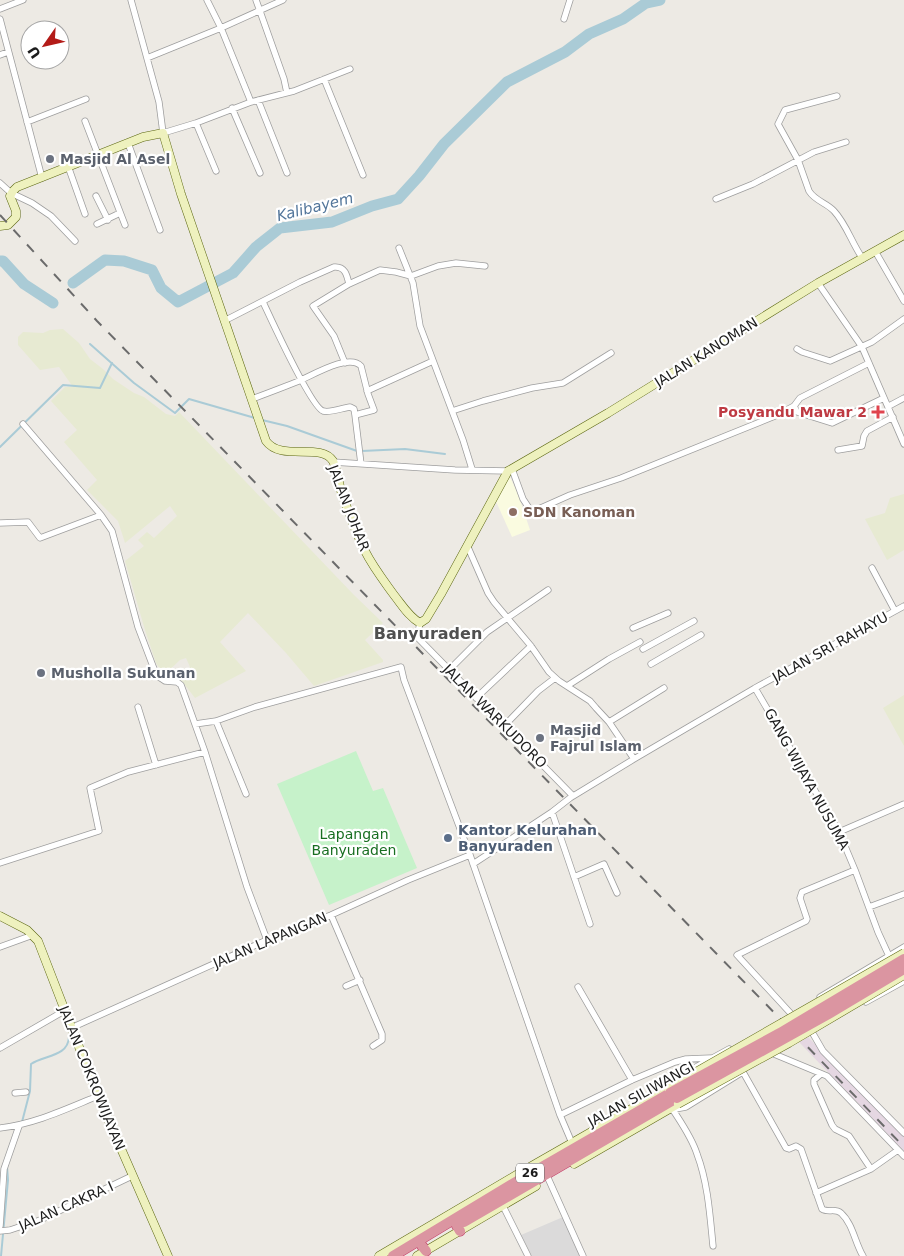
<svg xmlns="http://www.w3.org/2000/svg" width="904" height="1256" font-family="'DejaVu Sans',sans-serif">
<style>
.residential{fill:#dbdada}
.industrial{fill:#e5d7e2}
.education{fill:#fafbe0}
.farmland{fill:#e7ead2}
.park{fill:#c6f2ca}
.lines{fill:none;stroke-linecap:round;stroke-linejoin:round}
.stream{stroke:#aacbd6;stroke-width:2}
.river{stroke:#aacbd6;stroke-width:11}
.street-casing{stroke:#9e9e9e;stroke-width:7}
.secondary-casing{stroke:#5c6712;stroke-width:9}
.highway-casing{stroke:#c33966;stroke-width:11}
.street{stroke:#fff;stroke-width:5.5}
.secondary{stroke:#eef1be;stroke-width:8}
.highway{stroke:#db95a1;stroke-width:10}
.rail{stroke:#6b6b6b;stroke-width:2;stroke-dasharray:10 10;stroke-linecap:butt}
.secondary-bridge-casing{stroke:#5c6712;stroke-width:9;stroke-linecap:butt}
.highway-bridge-casing{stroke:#c33966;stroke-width:11;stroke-linecap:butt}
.secondary-bridge{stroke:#eef1be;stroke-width:8}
.highway-bridge{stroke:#db95a1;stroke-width:10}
.worship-dot{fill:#6b7280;stroke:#fff;stroke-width:2}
.health-dot{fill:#e0444e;stroke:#fff;stroke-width:2}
.education-dot{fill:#8d6e63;stroke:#fff;stroke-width:2}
.service-dot{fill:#5c6f8a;stroke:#fff;stroke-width:2}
.labels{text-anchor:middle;stroke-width:4.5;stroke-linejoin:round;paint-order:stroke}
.shield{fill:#fff;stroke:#616161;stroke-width:1}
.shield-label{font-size:12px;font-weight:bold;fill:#1d1d1d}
.worship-label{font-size:14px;font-weight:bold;fill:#5b616d;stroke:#fff;text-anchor:start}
.street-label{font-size:14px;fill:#1d1d1d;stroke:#fff}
.health-label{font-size:14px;font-weight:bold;fill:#be3a42;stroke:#fff;text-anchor:end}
.education-label{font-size:14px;font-weight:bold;fill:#785e54;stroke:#fff;text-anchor:start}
.service-label{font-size:14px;font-weight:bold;fill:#4e5e75;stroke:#fff;text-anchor:start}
.park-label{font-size:14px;fill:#186e21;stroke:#fff}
.water-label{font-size:15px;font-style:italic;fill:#52759a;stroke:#fff}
.quarter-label{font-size:16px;font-weight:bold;fill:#505050;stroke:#fff}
</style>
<rect width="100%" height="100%" fill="#edeae4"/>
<path class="residential" d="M563 1217 580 1256H532L521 1235Z"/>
<path class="industrial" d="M808 1037 904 1135V1151L799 1042Z"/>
<path class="education" d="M508 473 518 494 530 530 512 537 494 497Z"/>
<path class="farmland" d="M63 329 79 343 90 359 103 369 113 379 134 393 144 397 166 414 175 416 179 412 354 595 383 623 365 640 383 660V662L314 686 286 653 248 613 220 642 246 671 195 698 181 680 190 667 186 658 180 660 164 675 156 663 145 630 125 561 144 546 138 540 147 532 154 538 177 516 170 506 125 543 118 521 87 490 97 480 64 442 77 430 51 401 65 387H73L59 367 40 370 18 345V337L23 332 43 333 50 330Z
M904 494V550L887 560 865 519 885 513 890 498Z
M904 695V746L883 708Z"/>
<path class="park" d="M356 751 373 791 383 788 417 868 329 905 277 784Z"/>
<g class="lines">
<path class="stream" d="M90 344 134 383 175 413 189 399 255 418
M262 420 287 426 357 451
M0 447 63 385 100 388 112 363
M362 451 405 449 445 454
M22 1122 30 1091 31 1064C44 1055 68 1057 69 1037
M1 1256 8 1180 7 1166"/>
<path class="river" d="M0 261H3L24 284 53 303
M73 283 105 260 124 261 152 270 161 288 178 302 233 273 256 247 280 228 332 222 372 206 398 199 419 176 444 144 507 82 565 52 589 34 623 19 646 3 660 0"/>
<defs>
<path id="street" d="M131 0 159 102 163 133 196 123 251 102 294 91 350 69
M207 0 221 28 251 102
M256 0 284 79 287 93
M0 9 23 0
M0 19 42 178
M564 19 570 0
M0 55 8 52
M147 58 221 28 283 0
M324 79 363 175
M837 96 785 110 778 124 798 160 809 191C815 201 827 203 834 211 847 225 852 244 863 259
M258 100 287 173
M232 108 260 173
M85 121 125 225
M27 122 86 99
M196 123 216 171
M128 143 160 230
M68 166 85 214
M0 183 11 193 32 203 51 216 75 241
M96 196 108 220
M716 199 753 184 814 152 846 142
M97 224 120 213
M399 248 413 283 420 326 463 440 472 469
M875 251 904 301
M818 283 862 347 904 444
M224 321 300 282 334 267C345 266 347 275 349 284
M797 349 802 352 830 361 872 342 904 319
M345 363 334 336 313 306 349 284 380 270 396 272 411 276 438 266 456 263 485 266
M367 391 433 361
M252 399C268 393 284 387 299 381 313 375 349 353 361 366L368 394 374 410 355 415 354 409 350 407C342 408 331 413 323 411 311 407 271 319 263 302
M794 406 797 412 832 423 884 398
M889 406 904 398
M452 411 483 401 532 388 563 383 611 353
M355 415 361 464
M23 424 101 515 112 531 138 627 154 669 159 677 165 681 177 682 181 685 205 752 247 887 267 940
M838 450 862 446 864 436 867 431 893 417
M333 462 455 470 508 471
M512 469 523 499 531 511H534L570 495 621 478 775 416 794 406 800 398 869 363
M0 523 28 522 40 538 101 515
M467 545 488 593 494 602 531 646 549 672 559 681 590 701 596 708 609 722 634 759
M872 568 895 611
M420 623 417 637 573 796
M633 628 668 613
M643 649 694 621
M651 664 701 635
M449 670 487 632 548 590
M567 686 609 659 640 642
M755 688 839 832 855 870 878 932 889 956
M476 698 531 646
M138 707 156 765
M216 721 246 794
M609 722 664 688
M195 724 216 721 255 707 401 667 404 680 470 855 560 1115 572 1143
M504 726 538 691 555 678
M552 812 590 924
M839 832 904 804
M0 863 99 831 90 788 128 772 205 752
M473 864 552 812 570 798 634 759 755 688 904 606
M574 877 604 864 617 893
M869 907 904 894
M331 915 382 1034V1040L373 1046
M0 947 33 935
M346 986 360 980
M578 987 632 1080
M820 997 904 947
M866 1002 904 981
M795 1018 737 955 806 921 807 919 800 898 802 892 855 870
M71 1028 267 940 331 915 408 880 470 855
M808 1029 812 1032 823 1051 904 1133
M0 1048 64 1011
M774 1054 827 1076 904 1156
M743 1072 786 1148 789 1149 796 1146 801 1149 822 1209C828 1213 835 1208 841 1213 853 1224 855 1243 863 1256
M821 1074 814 1080V1084L832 1125 835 1129 849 1136 871 1169
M15 1093 26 1092
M658 1094 665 1084 729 1049
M670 1110 686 1107 741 1073
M673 1110C682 1124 692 1138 697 1154 708 1183 710 1216 713 1246
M560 1115 632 1080 675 1062 686 1059 711 1058
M0 1128C35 1124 66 1109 98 1096
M548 1178 583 1256
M816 1193 871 1169 898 1150
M503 1206 528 1256
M0 1226 4 1169 19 1126
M0 1231 10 1230 40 1220 132 1176"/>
<path id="secondary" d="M0 226 8 225 16 217V211L10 196 13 191 17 187 143 137 163 133 181 194 266 441C281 462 321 442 333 461 337 469 339 485 342 494 349 513 356 533 365 551 373 567 384 581 394 595 402 605 409 617 420 623L426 619 441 594 508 471 608 413 818 283 904 235
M0 916 27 930 38 941 98 1096 168 1256
M574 1164 678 1104
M379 1256 523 1171 668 1088
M417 1256 536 1186"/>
<path id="highway" d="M464 1222 677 1098
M457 1226 460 1231
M422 1246 426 1251
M393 1256 514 1183 670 1093"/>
</defs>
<use href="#street" class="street-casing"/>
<use href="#secondary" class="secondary-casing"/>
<use href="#highway" class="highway-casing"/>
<use href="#street" class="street"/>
<use href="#secondary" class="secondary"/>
<use href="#highway" class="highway"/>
<path class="rail" d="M0 215 97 321 800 1039 904 1147"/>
<defs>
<path id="secondary-bridge" d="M668 1088 904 953
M678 1104 789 1043 904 975"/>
<path id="highway-bridge" d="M670 1093 780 1033 904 959
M677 1098 827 1015 904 969"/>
</defs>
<use href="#secondary-bridge" class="secondary-bridge-casing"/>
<use href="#highway-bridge" class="highway-bridge-casing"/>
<use href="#secondary-bridge" class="secondary-bridge"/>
<use href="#highway-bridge" class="highway-bridge"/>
</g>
<g class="worship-dot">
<circle cx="50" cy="159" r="5"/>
<circle cx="41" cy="673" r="5"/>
<circle cx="540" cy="738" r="5"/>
</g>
<path class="health-dot" d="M875.5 404.5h5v5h5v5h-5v5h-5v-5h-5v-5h5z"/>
<circle class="education-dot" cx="513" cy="512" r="5"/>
<circle class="service-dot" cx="448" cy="838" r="5"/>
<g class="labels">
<rect class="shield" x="516" y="1163.5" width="28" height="19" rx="4"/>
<g class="shield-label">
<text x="530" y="1177">26</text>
</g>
<g class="worship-label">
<text x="60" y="164">Masjid Al Asel</text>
<text x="51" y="678">Musholla Sukunan</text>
<text x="550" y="735">Masjid<tspan x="550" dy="16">Fajrul Islam</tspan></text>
</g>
<g class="street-label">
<text transform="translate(706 352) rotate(-32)" y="5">JALAN KANOMAN</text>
<text transform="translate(349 508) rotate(69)" y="5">JALAN JOHAR</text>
<text transform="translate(830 647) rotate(-29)" y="5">JALAN SRI RAHAYU</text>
<text transform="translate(495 716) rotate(45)" y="5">JALAN WARKUDORO</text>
<text transform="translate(807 779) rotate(61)" y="5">GANG WIJAYA NUSUMA</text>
<text transform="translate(270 940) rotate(-23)" y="5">JALAN LAPANGAN</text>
<text transform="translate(92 1078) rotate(68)" y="5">JALAN COKROWIJAYAN</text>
<text transform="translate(641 1094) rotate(-29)" y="5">JALAN SILIWANGI</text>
<text transform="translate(66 1206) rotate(-24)" y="5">JALAN CAKRA I</text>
</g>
<g class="health-label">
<text x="867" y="417">Posyandu Mawar 2</text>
</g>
<g class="education-label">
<text x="523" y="517">SDN Kanoman</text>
</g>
<g class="service-label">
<text x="458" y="835">Kantor Kelurahan<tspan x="458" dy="16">Banyuraden</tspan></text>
</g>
<g class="park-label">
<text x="354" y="839">Lapangan<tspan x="354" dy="16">Banyuraden</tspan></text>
</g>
<g class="water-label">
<text transform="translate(315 207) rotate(-14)" y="5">Kalibayem</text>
</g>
<g class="quarter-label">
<text x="428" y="639">Banyuraden</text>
</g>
</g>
<g transform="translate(45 45) rotate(236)"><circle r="24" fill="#ffffff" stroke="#a5a5a5"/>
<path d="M0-4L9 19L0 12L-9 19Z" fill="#b31b18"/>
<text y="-8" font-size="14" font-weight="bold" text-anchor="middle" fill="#1d1d1d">U</text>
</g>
</svg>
